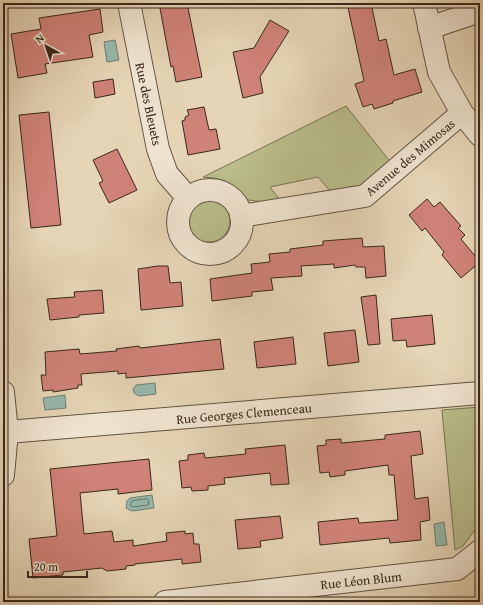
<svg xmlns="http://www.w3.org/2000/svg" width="483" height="605" font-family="'Gentium Book Plus',serif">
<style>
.green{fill:#b9bc8b;stroke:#797254}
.water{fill:#96b8ab;stroke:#717e72}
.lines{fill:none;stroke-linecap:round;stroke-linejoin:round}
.shore{stroke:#687064;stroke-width:1}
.building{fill:#cf8277;stroke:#39281c}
.street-casing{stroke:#645342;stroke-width:24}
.street{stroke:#eee3cf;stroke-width:22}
.labels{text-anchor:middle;stroke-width:3.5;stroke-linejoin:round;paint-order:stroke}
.street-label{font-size:13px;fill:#39281c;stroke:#eee3cf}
</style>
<rect width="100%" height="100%" fill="#e5d4b5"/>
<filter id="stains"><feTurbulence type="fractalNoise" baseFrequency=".005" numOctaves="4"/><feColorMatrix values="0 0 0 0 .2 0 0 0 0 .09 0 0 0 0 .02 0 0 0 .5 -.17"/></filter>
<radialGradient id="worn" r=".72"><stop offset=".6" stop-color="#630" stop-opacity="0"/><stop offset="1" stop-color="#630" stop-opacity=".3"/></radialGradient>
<path class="green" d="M346 106 392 164 366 187 330 191 318 177 270 187 280 200 264 202 248 200 225 181 214 178 203 177Z
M188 221a21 21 0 1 1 42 0a21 21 0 1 1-42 0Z
M480 407V523L463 546 455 550 442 410Z"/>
<path class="water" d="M115 40 119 60 107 62 104 42Z
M155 383 156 394 139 396 134 393 133 389 136 385Z
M65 395 66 408 45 410 43 398Z
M152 495 154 508 132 511 126 508 127 501 130 498Z
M444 522 447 545 436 546 434 524Z"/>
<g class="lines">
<path class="shore" d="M147 499 149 501 148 505 132 507 130 505 132 501Z"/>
</g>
<path class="building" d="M159 3H187L202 77 176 82 173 66 171 67Z
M347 3H371L379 41 386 39 394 75 415 69 422 92 393 101V103L374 109 372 104 363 107 355 84 364 81Z
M100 9 103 32 89 35 93 57 45 64 47 73 18 78 11 34 41 29 39 18Z
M270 20 289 31 260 77 263 93 243 98 233 52 254 48Z
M113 79 115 94 95 98 93 82Z
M204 107 209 130 216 129 220 149 188 155 182 121 185 120V117L189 115 187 110Z
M49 112 61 225 31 228 19 115Z
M117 149 137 190 109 203 99 183 103 181 93 160Z
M427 199 434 207 440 202 461 226 458 228 465 235 461 239 480 262 461 278 442 255 444 252 425 228 422 231 409 215Z
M362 238 363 247 384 246 386 276 366 278 365 267H356L355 265 334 268V264L301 266 302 276 271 278 273 290 252 292V296L212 301 210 279 252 273 251 264 270 262 269 254 290 252V249L323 245V241Z
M158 266H168L170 283 181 282 183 306 141 310 138 269Z
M102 290 104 313 79 315V317L50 320 47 299 75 297 74 292Z
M376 295 380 344 368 345 361 297Z
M432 315 435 344 407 347 406 340 393 341 391 319Z
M355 330 359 362 328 366 324 333Z
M293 337 296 364 257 368 254 342Z
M220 339 224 369 126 378V373L118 374V371L81 374 82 385H78V388L53 392V390L43 391 41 375H46L45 352 79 349 80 354 117 351 116 349 139 346 140 348Z
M420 431 423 454 411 456 415 499 428 497 430 520 420 522 421 540 390 543 389 538 320 545 318 522 358 518 359 523 398 520 394 475H389L388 465 345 471V475L330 477 329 472 320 473 317 446 326 445V440L341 439V443L385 439V435Z
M285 445 289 484 271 485 270 473 224 478 225 484 208 486V490L192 491 191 487 182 488 179 461 188 460V455L204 453 205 458 246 454 245 449Z
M149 459 152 490 118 494V489L80 493 84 534 112 531 114 542 133 540V546L167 541 166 533 185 531V534L193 533 194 544H199L201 562 182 564V559L135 564V565L126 566V569L107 571 102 568 63 572V575L33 578 29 539 57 536 50 469Z
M280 516 283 538 260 541 261 547 238 549 235 520Z"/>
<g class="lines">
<defs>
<path id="street" d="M129 3 158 149 167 174 188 198
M429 28 480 11
M462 113 480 135
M178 222a32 32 0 1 1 64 0a32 32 0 1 1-64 0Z
M241 216 365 196 462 113 439 72 424 3
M3 392 7 432 3 475
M7 432 480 393
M165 602 457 569 480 551"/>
</defs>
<use href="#street" class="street-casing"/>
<use href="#street" class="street"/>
</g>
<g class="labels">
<g class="street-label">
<text transform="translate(149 104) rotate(78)" y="5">Rue des Bleuets</text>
<text transform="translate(410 157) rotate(-40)" y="5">Avenue des Mimosas</text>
<text transform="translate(244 413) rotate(-5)" y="5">Rue Georges Clemenceau</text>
<text transform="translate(361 580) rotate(-6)" y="5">Rue Léon Blum</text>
</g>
</g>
<rect width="483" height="605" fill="none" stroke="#e5d4b5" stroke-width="16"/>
<rect x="4" y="4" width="475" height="597" fill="none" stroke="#39281c" stroke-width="2"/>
<rect x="8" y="8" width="467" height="589" fill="none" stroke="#39281c"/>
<g transform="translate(46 46) rotate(320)" stroke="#eee3cf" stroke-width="3" paint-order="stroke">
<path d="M0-3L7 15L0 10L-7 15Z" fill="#39281c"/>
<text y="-6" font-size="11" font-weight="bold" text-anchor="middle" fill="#39281c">N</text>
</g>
<path d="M28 571v6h59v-6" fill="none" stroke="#39281c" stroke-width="2"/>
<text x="34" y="571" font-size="12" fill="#39281c" stroke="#eee3cf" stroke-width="3" paint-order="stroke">20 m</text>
<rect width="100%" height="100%" filter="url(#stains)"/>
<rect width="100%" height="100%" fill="url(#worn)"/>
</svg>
